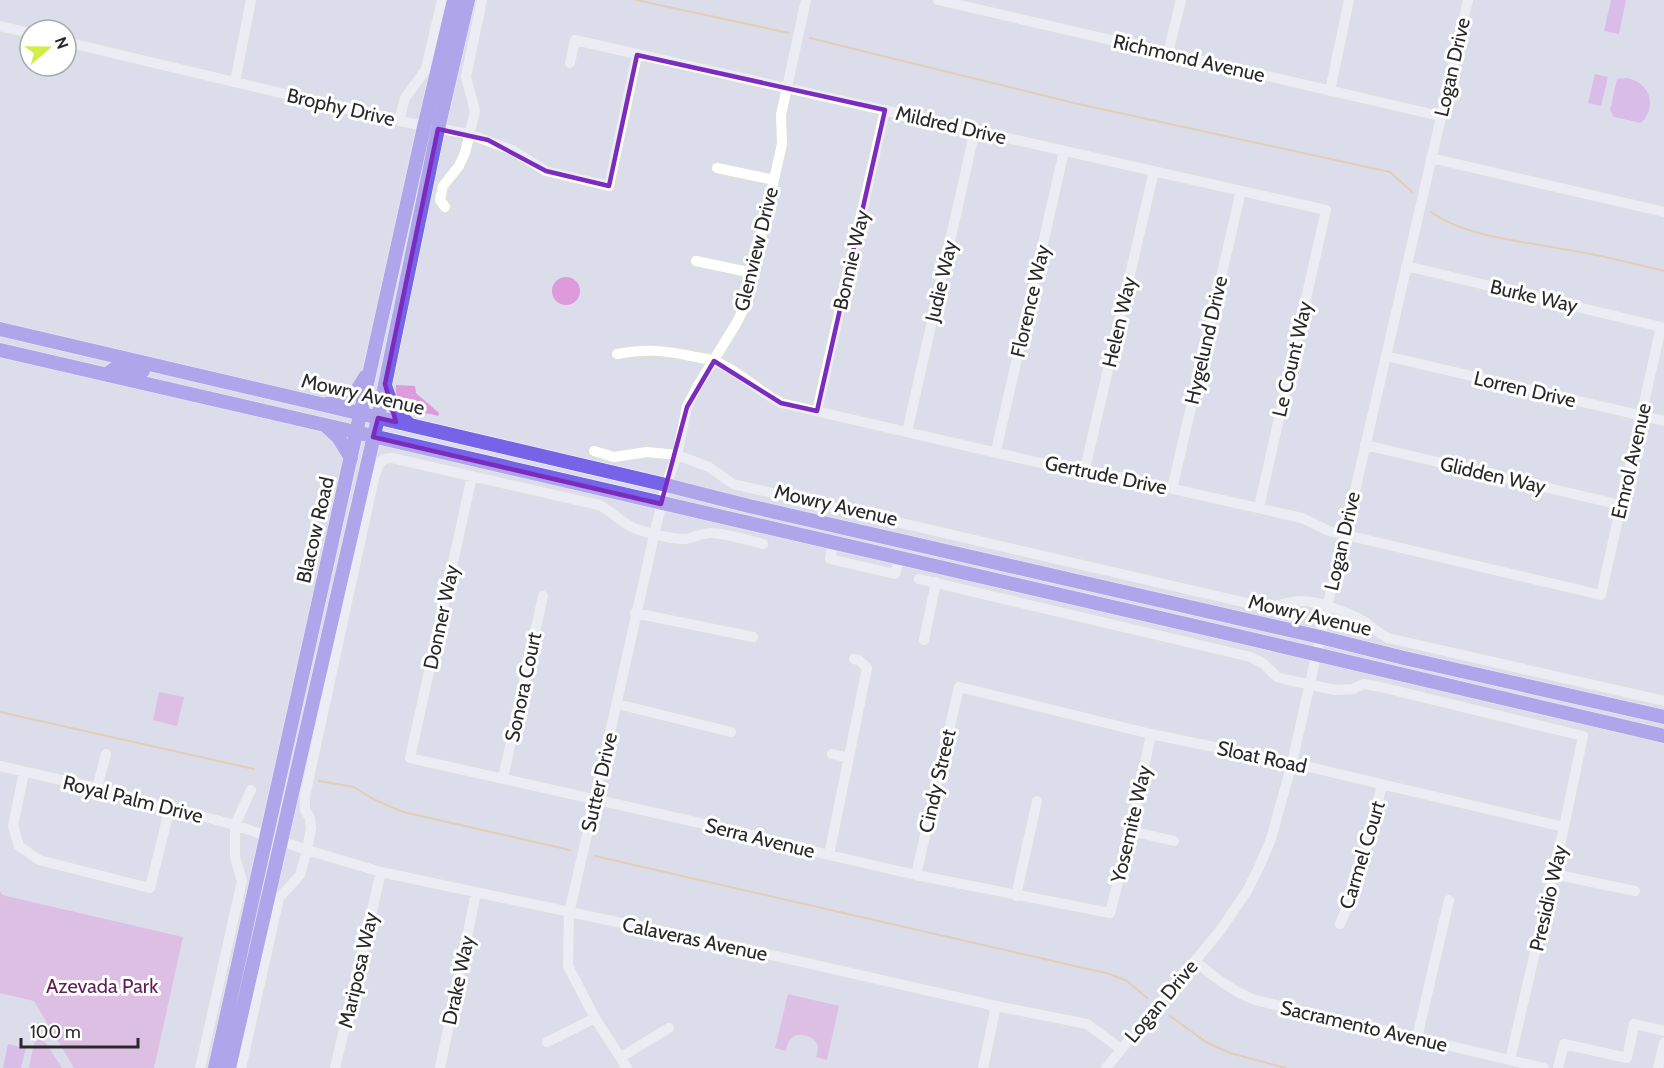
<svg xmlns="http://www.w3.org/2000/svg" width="1664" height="1068" font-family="Cabin,sans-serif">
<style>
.green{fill:#de9bdc}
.pitch{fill:#d597e5}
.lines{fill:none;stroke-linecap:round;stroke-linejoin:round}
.stream{stroke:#e7bd74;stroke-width:2}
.minor-casing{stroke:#dee1d1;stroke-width:12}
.major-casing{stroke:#fff;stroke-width:15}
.minor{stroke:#fff;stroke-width:10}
.major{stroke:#7563e8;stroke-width:14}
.marked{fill:none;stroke:#7b2cbf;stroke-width:4.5;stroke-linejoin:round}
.labels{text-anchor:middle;stroke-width:6;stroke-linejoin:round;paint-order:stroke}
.street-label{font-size:20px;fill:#292929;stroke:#fff}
.park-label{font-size:20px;fill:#611e56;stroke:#fff}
</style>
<rect width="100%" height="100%" fill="#dcddeb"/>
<path class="green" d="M552 291a14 14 0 1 1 28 0a14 14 0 1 1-28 0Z
M396 385 415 386 416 393 439 413 438 416C420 411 393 411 396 385Z
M159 692 184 697 177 726 153 720Z
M0 891 2 895 183 937 154 1068H74L34 1001 0 993Z
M788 994 839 1006 827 1060 816 1057C817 1055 818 1050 818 1047 817 1037 801 1032 793 1037 788 1040 787 1046 786 1051L775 1048Z
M39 1039 46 1043 62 1068H29L34 1043Z"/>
<path class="pitch" d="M1611 0H1626L1619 34 1604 31Z
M1595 74 1608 77 1601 106 1588 103Z
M1626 78C1650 82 1658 106 1641 123L1614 117 1610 110 1617 79Z
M8 1044 26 1048 21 1068H3Z"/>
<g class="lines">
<path class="stream" d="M636 0 789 33
M810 38 1074 103 1390 172 1412 192
M1431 212C1465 237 1528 242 1569 250 1601 255 1632 263 1664 271
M0 712 254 769
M319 781 354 787 373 799 403 812 570 850
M595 856 1110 974 1127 981 1147 998
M1170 1016 1206 1042 1230 1053 1286 1068"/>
<defs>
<path id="minor" d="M938 0 1440 116
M0 26 30 33
M66 42 399 121 469 134 512 150 546 171 609 186 637 55
M1168 53 1181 0
M570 63 575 40 1326 210 1259 507
M235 82 251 0
M1330 91 1349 0
M399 121 405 98 426 69 442 0
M1431 158 1664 212
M717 168 774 180
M445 207 440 200 443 186 459 166 465 153 475 111 466 77 482 0
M696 261 753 273
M617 354C645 349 663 350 691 356 698 358 707 358 714 361 738 370 758 391 781 403L1084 473 1101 476 1120 477 1302 518 1329 531 1601 595 1661 327 1406 266
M1386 356 1664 421
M817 411 885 110
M907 432 975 130
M1365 445 1621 505
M594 451 614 457 647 452 677 455 709 467 733 484 1264 607C1277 607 1289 601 1301 601 1316 600 1352 614 1365 622 1373 628 1380 634 1388 638L1664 701
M996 451 1064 151
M1084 473 1154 171
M472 476 410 758 740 832 829 855 916 875 1110 913 1131 831 1151 734
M1172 489 1241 191
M833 543 830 559 895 574 899 559
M919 579 1251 657 1264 664 1277 677 1288 680 1335 690 1353 689 1363 684 1376 686 1583 736 1564 827 1510 1060
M635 613 753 637
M924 640 936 582
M617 704 731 732
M832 754 849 758
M0 766 97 788 235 825 307 850 381 872 754 951 996 1006 1087 1024 1121 1049
M24 772 13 826 19 846 39 860 150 888 170 807
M503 778 543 596
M97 788 106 754
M1131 831 1174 841
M829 855 867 668 859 660 854 659
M1553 874 1635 891
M916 875 959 687 1151 734 1292 763 1564 827
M1016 896 1037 801
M1340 924 1356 886 1382 785
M1195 961C1214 977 1232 991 1255 1000L1544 1068
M1417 1038 1449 900
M547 1042 595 1018
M621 1057 669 1028
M200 1068 242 881 235 857V825L251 790
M241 1068 279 898 300 875 307 850 311 828 310 818 305 810V796L374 478 379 464 384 459 392 458 599 505C612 511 620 522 634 528 644 532 674 540 685 539 694 538 703 532 712 533 729 534 747 540 763 544
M335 1068 381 872
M440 1068 476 893
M627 1068 595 1018 568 966 569 913 595 800 653 540 666 485 677 455 687 407 697 387 736 324 746 304 782 144 781 115 806 0
M983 1068 996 1006
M1106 1068 1219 932 1247 891 1260 865 1271 839 1292 763 1327 607 1345 534 1468 0
M1558 1068 1564 1044 1627 1058 1634 1024 1664 1031
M1658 1068 1664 1043"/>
<path id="major" d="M0 329 666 485 749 506 1320 637 1404 658 1664 717
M0 350 1234 635 1664 736
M107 375C117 362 130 368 143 371
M385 385C390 402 396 412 409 424
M327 404C348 400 355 396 365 377
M327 427 338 437 351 458
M215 1068 424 127 454 0
M229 1068 378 418 438 129 468 0"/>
</defs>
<use href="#minor" class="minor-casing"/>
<use href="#major" class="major-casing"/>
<use href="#minor" class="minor"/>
<use href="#major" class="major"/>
</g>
<path d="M0 0H1664V1068H0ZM637 55 885 110 817 411 781 403 714 361 687 407 661 504 373 437 378 418 396 422 385 384 438 129 488 140 546 171 609 186Z" fill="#dcddeb" fill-opacity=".55" fill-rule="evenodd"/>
<path class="marked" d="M637 55 885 110 817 411 781 403 714 361 687 407 661 504 373 437 378 418 396 422 385 384 438 129 488 140 546 171 609 186Z"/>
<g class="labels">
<g class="street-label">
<text transform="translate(1189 58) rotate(13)" y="7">Richmond Avenue</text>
<text transform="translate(1452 67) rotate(-77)" y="7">Logan Drive</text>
<text transform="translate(341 107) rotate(13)" y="7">Brophy Drive</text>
<text transform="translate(951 125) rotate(13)" y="7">Mildred Drive</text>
<text transform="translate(756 249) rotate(-76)" y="7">Glenview Drive</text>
<text transform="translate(851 260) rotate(-77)" y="7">Bonnie Way</text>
<text transform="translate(941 281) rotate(-77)" y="7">Judie Way</text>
<text transform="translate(1534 296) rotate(13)" y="7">Burke Way</text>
<text transform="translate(1030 301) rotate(-77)" y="7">Florence Way</text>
<text transform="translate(1119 322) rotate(-77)" y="7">Helen Way</text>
<text transform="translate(1206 340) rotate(-77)" y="7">Hygelund Drive</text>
<text transform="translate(1292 359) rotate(-77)" y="7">Le Count Way</text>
<text transform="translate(1525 389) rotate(13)" y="7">Lorren Drive</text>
<text transform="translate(363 394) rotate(13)" y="7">Mowry Avenue</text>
<text transform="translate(1631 461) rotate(-77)" y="7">Emrol Avenue</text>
<text transform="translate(1106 475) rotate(12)" y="7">Gertrude Drive</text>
<text transform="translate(1493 475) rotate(13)" y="7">Glidden Way</text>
<text transform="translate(836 505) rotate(13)" y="7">Mowry Avenue</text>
<text transform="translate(315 530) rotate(-77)" y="7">Blacow Road</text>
<text transform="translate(1342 541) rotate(-77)" y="7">Logan Drive</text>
<text transform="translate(1310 615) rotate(13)" y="7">Mowry Avenue</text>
<text transform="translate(441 617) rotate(-78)" y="7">Donner Way</text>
<text transform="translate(523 687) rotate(-78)" y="7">Sonora Court</text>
<text transform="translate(1262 757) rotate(12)" y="7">Sloat Road</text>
<text transform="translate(937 781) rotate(-77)" y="7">Cindy Street</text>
<text transform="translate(599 782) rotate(-77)" y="7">Sutter Drive</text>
<text transform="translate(133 799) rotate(14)" y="7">Royal Palm Drive</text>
<text transform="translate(1131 824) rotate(-77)" y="7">Yosemite Way</text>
<text transform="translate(760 838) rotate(14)" y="7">Serra Avenue</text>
<text transform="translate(1362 855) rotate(-73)" y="7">Carmel Court</text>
<text transform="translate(1548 898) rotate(-77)" y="7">Presidio Way</text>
<text transform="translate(695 939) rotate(12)" y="7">Calaveras Avenue</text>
<text transform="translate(358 970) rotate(-77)" y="7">Mariposa Way</text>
<text transform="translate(458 980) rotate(-78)" y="7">Drake Way</text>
<text transform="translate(1161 1001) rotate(-50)" y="7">Logan Drive</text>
<text transform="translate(1364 1026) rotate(13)" y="7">Sacramento Avenue</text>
</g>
<g class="park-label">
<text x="102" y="993">Azevada Park</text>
</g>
</g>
<g transform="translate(48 48) rotate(70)"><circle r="28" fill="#ffffff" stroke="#a9a9a9" stroke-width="1.5"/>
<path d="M0-4.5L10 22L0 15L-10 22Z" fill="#d0ef44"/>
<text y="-9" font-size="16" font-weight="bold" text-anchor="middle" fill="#292929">N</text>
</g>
<path d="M21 1038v9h117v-9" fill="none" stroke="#292929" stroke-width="3"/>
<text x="30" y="1038" font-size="18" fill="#292929" stroke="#ffffff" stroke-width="4.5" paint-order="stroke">100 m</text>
</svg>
